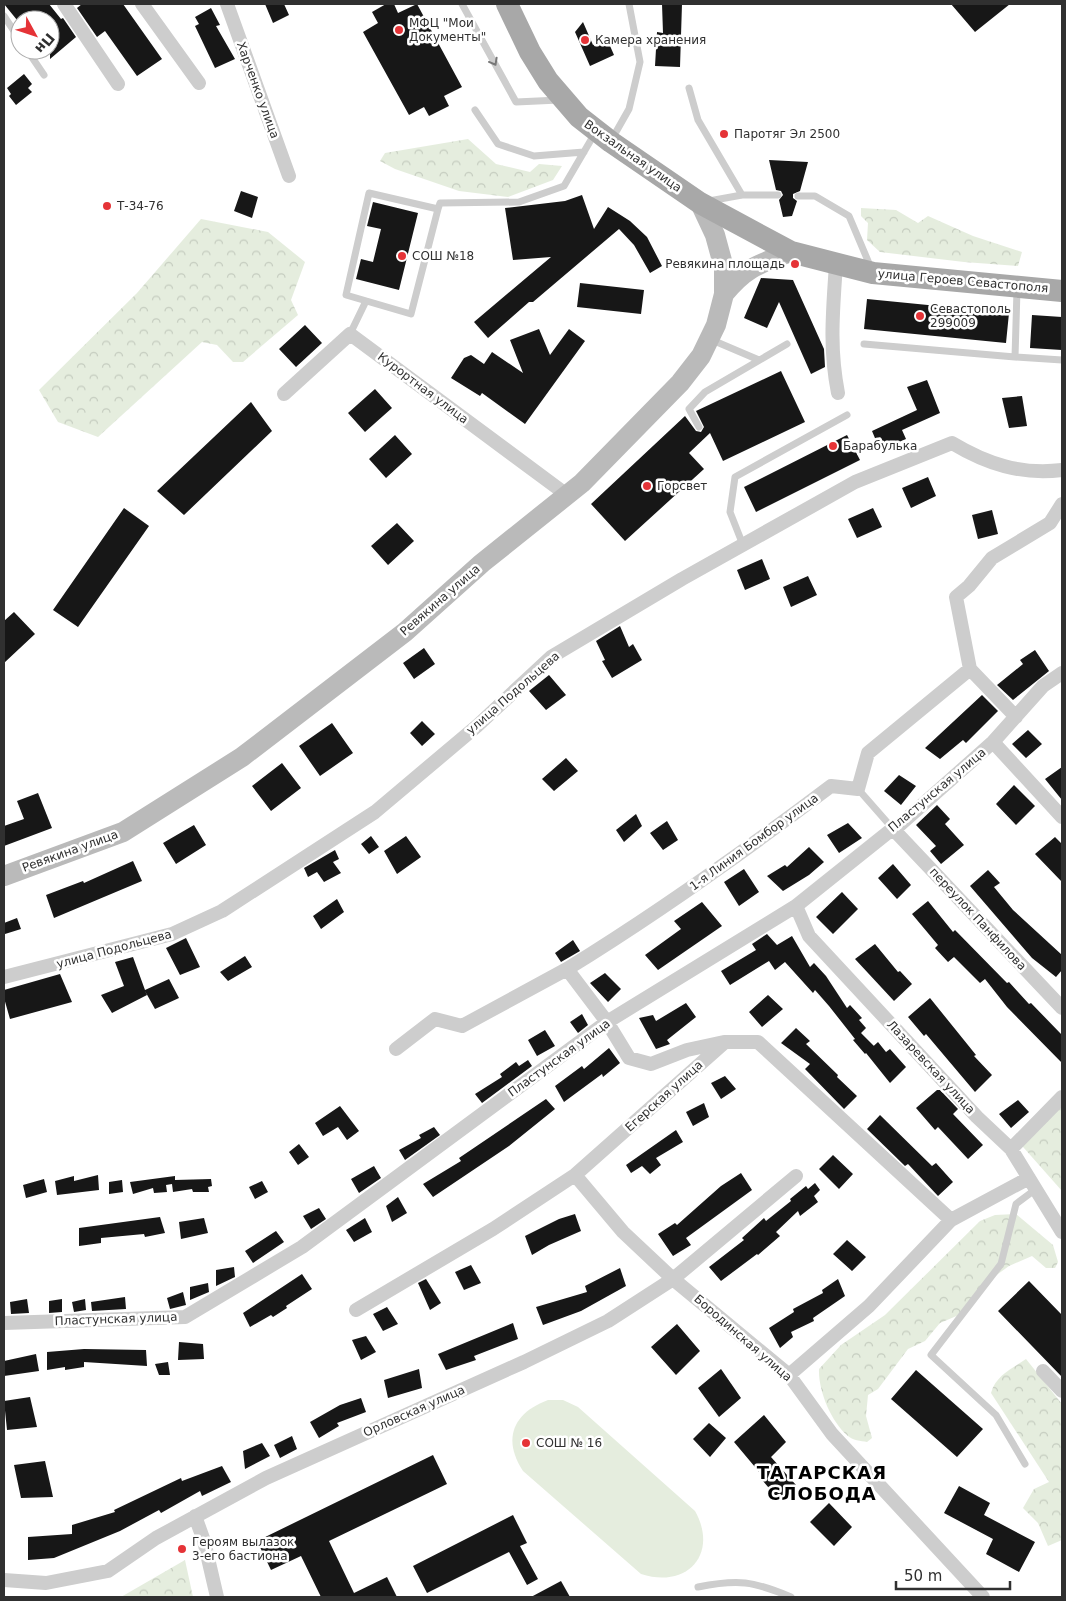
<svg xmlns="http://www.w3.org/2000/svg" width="1066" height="1601" font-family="'DejaVu Sans',sans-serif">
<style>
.green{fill:#e5edde}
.forest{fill:url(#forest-crowns)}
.building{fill:#171717}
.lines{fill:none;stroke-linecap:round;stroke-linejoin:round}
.lane{stroke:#cdcdcd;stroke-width:7}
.street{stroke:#cdcdcd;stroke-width:14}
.secondary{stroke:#bababa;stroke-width:20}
.primary{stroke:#a8a8a8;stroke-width:22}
.oneway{stroke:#777}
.poi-dot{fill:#e53337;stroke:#fff;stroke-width:2}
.labels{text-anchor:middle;stroke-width:5;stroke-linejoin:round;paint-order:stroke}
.poi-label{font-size:12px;fill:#303030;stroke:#fff;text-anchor:start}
.street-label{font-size:12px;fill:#303030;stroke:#fff}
.district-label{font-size:18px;font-weight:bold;letter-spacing:1px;fill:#000;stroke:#fff}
</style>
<defs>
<pattern id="forest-crowns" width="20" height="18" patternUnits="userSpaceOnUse" patternTransform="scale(1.25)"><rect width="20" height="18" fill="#e5edde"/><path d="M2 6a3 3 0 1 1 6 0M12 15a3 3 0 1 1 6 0" fill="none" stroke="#c5ccbf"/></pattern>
</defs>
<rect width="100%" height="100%" fill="#fff"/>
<path class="green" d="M548 1400H563L578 1407 695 1511C719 1554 687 1589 641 1574L523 1471C502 1439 513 1413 548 1400Z"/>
<path class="forest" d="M468 139 496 164 530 172 539 164 562 166 553 180 508 197 459 191 395 169 380 161 385 153Z
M861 208 896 210 918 223 928 216 973 236 1022 252 1018 266 964 262 880 252 867 240 868 223 861 216Z
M201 219 268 232 305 262 291 300 298 315 243 362H233L217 345 202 342 98 437 58 422 39 390 137 293Z
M1062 1097V1191L1016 1139Z
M1016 1214 1053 1245 1058 1262 1055 1268H1046L1032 1256 1009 1266 991 1279 966 1312 940 1323 925 1341 908 1349 878 1389 868 1395 866 1416 872 1438 867 1442C861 1441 852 1440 848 1436 831 1422 818 1390 819 1369L841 1345 885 1315 980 1221 995 1215Z
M1026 1359 1062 1404V1540L1048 1546 1038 1523 1023 1508 1034 1489 1049 1482 991 1393C996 1375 1012 1369 1026 1359Z
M185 1560 193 1597H121Z"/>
<path class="building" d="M4 4H49L61 19 63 18 76 37 50 59V20H17Z
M82 4H123L162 59 137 76 105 31 97 37 77 8Z
M265 4H284L289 15 273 23Z
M386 4H394L398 13 417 4 462 87 444 96 449 106 429 116 424 107 409 115 363 32 378 23 372 12Z
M662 4H682L680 67 655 66 657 32 663 33Z
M951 4H1010L975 32Z
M211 8 220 25 216 26 235 59 215 68 195 26 199 24 195 17Z
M583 22 593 45 607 39 614 55 590 66 575 32Z
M24 74 32 84 28 88 32 92 16 105 9 96 11 94 7 88Z
M769 160 808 162 800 191 793 194V198L797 201 792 216 783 217 779 200 783 195 781 191 776 190Z
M241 191 258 197 252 218 234 211Z
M582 195 594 229 608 207 630 221 647 237 662 266 650 273 634 245 619 229 533 302H529L488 338 474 322 551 257 513 260 505 208 565 201Z
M373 202 418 213 399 290 356 279 361 259 373 262 381 229 367 226Z
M761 278 793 280 824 349 825 367 811 374 779 302 767 328 744 318Z
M580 283 644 290 641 314 577 307Z
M867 299 1009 313 1006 343 864 329Z
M1032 315 1062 317V350L1030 348Z
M305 325 322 343 296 367 279 349Z
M539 329 550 355 569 329 585 341 525 424 482 393 480 396 451 378 464 358 471 355 484 364 492 352 523 373 510 340Z
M781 371 805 422 723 461 710 433 689 453 704 469 625 541 591 504 685 416 696 431 701 432 704 427 696 411Z
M927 380 940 413 902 430 906 439 880 450 872 431 917 410 907 387Z
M375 389 392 408 365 432 348 413Z
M1022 396 1027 426 1009 428 1002 398Z
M251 402 272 431 184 515 157 491Z
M395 435 412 454 386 478 369 459Z
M847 435 860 460 756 512 744 487Z
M928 477 936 496 911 508 902 488Z
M124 508 149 526 78 627 53 610Z
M873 508 882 527 857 538 848 519Z
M992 510 998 534 978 539 972 515Z
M397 523 414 541 388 565 371 546Z
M762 559 770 579 745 590 737 570Z
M808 576 817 595 791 607 783 587Z
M14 612 35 634 4 663V621Z
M620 626 629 647 633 644 642 660 612 678 602 661 605 660 596 641Z
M424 648 435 664 414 679 403 663Z
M1035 650 1049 671 1013 700 997 685 1023 664 1020 660Z
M549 675 566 695 546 710 529 691Z
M982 695 998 711 966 743 963 740 940 759 925 748Z
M422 721 435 734 422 746 410 733Z
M332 723 353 753 320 776 299 746Z
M1028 730 1042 744 1026 758 1012 744Z
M566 758 578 771 554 791 542 779Z
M282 763 301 788 271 811 252 786Z
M1062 767V800L1045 779Z
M899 775 916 786 901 805 884 791Z
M1014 785 1035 806 1016 825 996 804Z
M38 793 52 828 4 846V826L24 819 17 801Z
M937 805 950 819 945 824 964 845 941 864 930 851 936 846 916 825Z
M636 814 642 826 624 842 616 830Z
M667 821 678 840 663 850 650 833Z
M848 823 862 838 839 853 827 835Z
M194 825 206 845 176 864 163 843Z
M371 836 379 847 369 854 361 844Z
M406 836 421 857 397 874 384 851Z
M1055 837 1062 844V882L1035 854Z
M809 847 824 862 809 875 783 891 767 876 785 865 787 867Z
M335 850 339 859 333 862 341 873 324 882 317 872 308 877 304 868Z
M133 861 142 881 54 918 46 895 83 881 84 883Z
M893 864 911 885 897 899 878 878Z
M744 869 759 892 739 906 724 882Z
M988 870 1000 883 994 887 1013 910 1062 955V970L1056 977 1032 958 970 886Z
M842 892 858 909 833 934 816 917Z
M337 899 344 912 321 929 313 916Z
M928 901 953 932 955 930 1007 983 1009 982 1029 1004 1031 1003 1062 1035V1063L1007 1007 985 979 980 983 954 957 948 962 935 948 938 945 912 914Z
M702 902 722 926 658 970 645 955 681 929 674 921Z
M17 918 21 929 5 934 4 923Z
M767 934 777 945 792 936 810 967 814 963 826 976 847 1008 850 1005 862 1018 859 1020 866 1028 861 1033 874 1046 867 1052 878 1042 886 1052 890 1049 906 1067 890 1083 866 1053 865 1054 853 1040 855 1039 829 1006 815 990 813 993 785 962 775 970 769 961 730 985 721 971 756 950 752 944Z
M186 938 200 967 180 975 166 948Z
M573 940 580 951 561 962 555 953Z
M875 944 898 972 900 971 912 984 894 1001 855 959Z
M245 956 252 967 228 981 220 972Z
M133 957 145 990 169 979 179 998 155 1009 145 991 147 995 112 1013 101 995 124 986 115 962Z
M605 973 621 989 608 1002 590 983Z
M60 974 72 1002 10 1019 4 998V990Z
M768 995 783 1009 762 1027 749 1012Z
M930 998 976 1055 974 1056 992 1075 975 1092 926 1034 924 1036 908 1017Z
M686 1003 696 1017 667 1040 670 1044 656 1049 639 1018 653 1015 656 1021Z
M582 1014 588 1025 578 1033 570 1022Z
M796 1028 810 1041 806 1044 838 1075 837 1077 857 1096 844 1109 805 1069 810 1064 781 1043Z
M545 1030 555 1046 537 1056 528 1040Z
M609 1048 620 1063 603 1077 602 1074 564 1102 555 1086 582 1066 584 1069Z
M528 1060 532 1066 482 1103 475 1094 502 1077 500 1074 516 1062 519 1066Z
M725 1076 736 1089 721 1099 711 1083Z
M937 1090H940L958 1109 953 1114 983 1145 968 1159 938 1127 935 1130 916 1108Z
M546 1099 555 1109 509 1146 433 1197 423 1184 461 1161 459 1158Z
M1018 1100 1029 1112 1011 1128 999 1114Z
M704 1103 709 1117 693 1126 686 1112Z
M340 1106 359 1131 347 1140 338 1127 323 1136 315 1123Z
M880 1115 932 1166 936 1163 953 1182 938 1196 908 1164 905 1166 867 1129Z
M434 1127 440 1135 405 1160 399 1150 421 1138 419 1135Z
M676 1130 683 1142 656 1158 661 1165 650 1174 642 1166 631 1173 626 1165Z
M299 1144 309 1157 298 1165 289 1152Z
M833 1155 853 1174 839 1189 819 1169Z
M374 1166 381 1178 359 1193 351 1179Z
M741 1173 752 1190 686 1238 691 1245 673 1256 658 1234 675 1223 677 1225 721 1186Z
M98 1175 99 1190 57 1195 55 1181 74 1176V1181Z
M175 1176V1180L211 1179 212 1186 208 1187 209 1192H193L192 1189 173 1192 172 1184 166 1185 167 1192 154 1193 153 1188 133 1194 130 1182Z
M44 1179 47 1192 26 1198 23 1185Z
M122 1180 123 1192 109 1194V1182Z
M262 1181 268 1192 255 1199 249 1187Z
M815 1183 820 1190 814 1196 818 1202 800 1216 798 1211 776 1232 780 1236 758 1255 757 1254 721 1281 709 1267 744 1240 742 1238 764 1218 766 1221 791 1201 790 1199 806 1186 808 1189Z
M398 1197 407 1213 392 1222 386 1206Z
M319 1208 326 1219 311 1229 303 1216Z
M575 1214 581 1231 549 1245 532 1255 525 1236 559 1219Z
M160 1217 165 1233 145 1237 144 1234 101 1238V1243L79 1246V1228Z
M204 1218 208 1233 181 1239 179 1222Z
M365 1218 372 1232 354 1242 346 1230Z
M276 1231 284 1242 253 1263 245 1251Z
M847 1240 866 1257 852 1271 833 1254Z
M471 1265 481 1283 464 1290 455 1272Z
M234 1267 235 1277 216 1286V1270Z
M620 1268 626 1286 581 1311 543 1325 536 1307 587 1292 585 1286Z
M302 1274 312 1289 286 1306 287 1308 273 1317 271 1315 250 1327 243 1313Z
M426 1279 441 1303 430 1310 418 1283Z
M838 1279 845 1296 813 1318 814 1321 791 1332 793 1337 780 1348 769 1328 794 1312 793 1309 823 1293 822 1290Z
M1029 1281 1062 1315V1377L998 1311Z
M208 1283 209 1292 190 1300V1287Z
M183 1292 186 1305 170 1309 167 1298Z
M125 1297 126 1309 92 1311 91 1302Z
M27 1299 29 1313 11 1314 10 1302Z
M62 1299V1312L49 1313V1301Z
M85 1299 86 1310 74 1312 72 1302Z
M387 1307 398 1324 383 1331 373 1314Z
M513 1323 518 1339 474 1356 476 1360 446 1370 438 1354Z
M677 1324 700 1351 676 1375 651 1347Z
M366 1336 376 1352 361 1360 352 1340Z
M179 1342 203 1344 204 1359 178 1360Z
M84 1349 146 1350 147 1366 84 1362V1367L65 1370V1367L47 1370V1352Z
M36 1354 39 1371 4 1376V1361Z
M168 1362 170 1375H159L155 1364Z
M419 1369 422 1388 388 1398 384 1380Z
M721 1369 741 1398 719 1417 698 1388Z
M916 1370 983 1429 957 1457 891 1399Z
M30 1397 37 1427 7 1430 4 1401Z
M361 1398 366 1412 337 1423 339 1426 319 1438 310 1422 340 1405Z
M764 1415 786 1442 771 1457 796 1485 779 1500 763 1481 765 1479 734 1442Z
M709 1423 726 1438 710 1457 693 1439Z
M292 1436 297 1449 280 1458 274 1445Z
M262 1443 270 1456 245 1469 243 1451Z
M433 1455 447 1484 329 1541 354 1593 387 1577 397 1597H321L301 1556 271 1570 257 1541Z
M45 1461 53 1497 21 1498 14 1465Z
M222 1466 231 1482 202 1496 200 1491 161 1513 159 1510 120 1531 54 1558 28 1560V1537L72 1534V1525L115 1512 114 1510 181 1478 182 1481Z
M959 1486 990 1503 984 1515 1035 1542 1019 1572 986 1554 993 1539 944 1513Z
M829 1503 852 1527 834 1546 810 1522Z
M513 1515 527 1543 520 1546 538 1579 527 1585 509 1552 427 1593 413 1566Z
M561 1581 570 1597H531Z"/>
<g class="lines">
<path class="lane" d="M462 4 516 102 559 100
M4 16 20 40
M27 50 44 75
M689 88 698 120 742 195
M475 110 498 144 534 156 584 152
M612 139 629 109 640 62 629 4
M798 196H815L849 216 871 268
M709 201 742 195H778
M438 209 369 193 346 295 411 314 438 209 440 203 519 202 564 186 595 133
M350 334 366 301
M712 340 759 360
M864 344 1015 357 1017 290
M1015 357 1062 360
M699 427 689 409 705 392 787 344
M743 545 730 512 735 477 847 415
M858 789 894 830
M1025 1464 996 1415 931 1355 1001 1264 1016 1204 1036 1189
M698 1587C738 1579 753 1581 791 1597"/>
<path class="street" d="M64 4 118 84
M142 4 199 83
M227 4 289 176
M836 264C833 310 829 347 838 393
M284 394 350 334 567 495
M1016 717 970 669 956 597 969 586 992 558 1050 523 1062 504
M993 742 1062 817
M894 830 1062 1008
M796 906 809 936 977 1117 1011 1149 1062 1232
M4 977 172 934 222 911 375 812 477 726 551 657 682 579 855 482 952 443C987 464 1021 475 1062 470
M724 1042 687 1050 651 1064 629 1058 607 1022 567 969C658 913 745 851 831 786L858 789 868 753 970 669
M396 1049 435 1019 462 1026 567 969
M1011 1149 1062 1097
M575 1175 623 1232 673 1279 789 1375 832 1434 983 1597
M356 1310 493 1229 575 1175 725 1042H758L951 1220
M4 1323 185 1317 302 1247 607 1022 796 906 891 830H894L993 742 1043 686 1062 673
M1043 1371 1062 1391
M789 1375 869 1306 951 1220 1029 1178
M195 1516 204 1541 217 1597
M4 1580 46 1583 108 1571 156 1538 266 1478 524 1362 608 1321 673 1279 796 1176"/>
<path class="secondary" d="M724 294C746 267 759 264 791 252
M4 876 123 832 242 757 405 632 482 563 582 483 680 383 701 356 716 325 724 294V268L715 235 700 203"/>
<path class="primary" d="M507 4 530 52 548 81 579 117 611 142 700 203 791 252 873 273 1062 291"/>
</g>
<defs><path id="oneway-chevron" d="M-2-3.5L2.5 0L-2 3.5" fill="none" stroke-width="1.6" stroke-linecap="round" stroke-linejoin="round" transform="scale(1.25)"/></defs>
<use class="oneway" href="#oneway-chevron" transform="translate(494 62) rotate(61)"/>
<g class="poi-dot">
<circle cx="399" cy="30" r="5"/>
<circle cx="585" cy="40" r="5"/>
<circle cx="724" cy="134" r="5"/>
<circle cx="107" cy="206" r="5"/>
<circle cx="402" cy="256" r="5"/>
<circle cx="795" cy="264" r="5"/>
<circle cx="920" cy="316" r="5"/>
<circle cx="833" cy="446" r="5"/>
<circle cx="647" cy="486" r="5"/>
<circle cx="526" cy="1443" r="5"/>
<circle cx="182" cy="1549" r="5"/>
</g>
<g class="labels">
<g class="poi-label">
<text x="409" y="27">МФЦ "Мои<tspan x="409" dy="14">Документы"</tspan></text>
<text x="595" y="44">Камера хранения</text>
<text x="734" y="138">Паротяг Эл 2500</text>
<text x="117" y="210">Т-34-76</text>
<text x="412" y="260">СОШ №18</text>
<text x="785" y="268" text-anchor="end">Ревякина площадь</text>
<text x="930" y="313">Севастополь<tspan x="930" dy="14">299009</tspan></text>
<text x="843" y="450">Барабулька</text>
<text x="657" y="490">Горсвет</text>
<text x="536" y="1447">СОШ № 16</text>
<text x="192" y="1546">Героям вылазок<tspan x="192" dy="14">3-его бастиона</tspan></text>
</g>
<g class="street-label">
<text transform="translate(258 90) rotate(70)" y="4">Харченко улица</text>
<text transform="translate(633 156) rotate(35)" y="4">Вокзальная улица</text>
<text transform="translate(963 281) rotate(5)" y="4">улица Героев Севастополя</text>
<text transform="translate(423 388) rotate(37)" y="4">Курортная улица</text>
<text transform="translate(440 600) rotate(-41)" y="4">Ревякина улица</text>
<text transform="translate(513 693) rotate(-41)" y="4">улица Подольцева</text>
<text transform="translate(937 790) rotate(-40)" y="4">Пластунская улица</text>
<text transform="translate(754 842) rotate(-36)" y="4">1-я Линия Бомбор улица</text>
<text transform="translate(70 851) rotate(-20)" y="4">Ревякина улица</text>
<text transform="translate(978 919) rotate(47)" y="4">переулок Панфилова</text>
<text transform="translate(114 949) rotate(-15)" y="4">улица Подольцева</text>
<text transform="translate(559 1058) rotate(-36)" y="4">Пластунская улица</text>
<text transform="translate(931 1067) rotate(47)" y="4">Лазаревская улица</text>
<text transform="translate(664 1096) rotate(-42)" y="4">Егерская улица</text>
<text transform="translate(116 1319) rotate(-2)" y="4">Пластунская улица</text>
<text transform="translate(743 1338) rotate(41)" y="4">Бородинская улица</text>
<text transform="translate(414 1411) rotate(-24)" y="4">Орловская улица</text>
</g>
<g class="district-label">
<text x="822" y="1479">ТАТАРСКАЯ<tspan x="822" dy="21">СЛОБОДА</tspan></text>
</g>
</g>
<rect width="1066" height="1601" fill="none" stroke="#303030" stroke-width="10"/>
<g transform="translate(35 35) rotate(130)"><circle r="24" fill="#ffffff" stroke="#acacac"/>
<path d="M0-4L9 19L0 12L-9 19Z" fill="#e53337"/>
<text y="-8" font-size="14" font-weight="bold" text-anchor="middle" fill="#303030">Пн</text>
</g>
<path d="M896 1581v8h114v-8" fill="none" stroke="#303030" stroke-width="2.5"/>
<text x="904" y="1581" font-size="15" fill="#303030" stroke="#ffffff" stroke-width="4" paint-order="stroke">50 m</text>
</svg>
